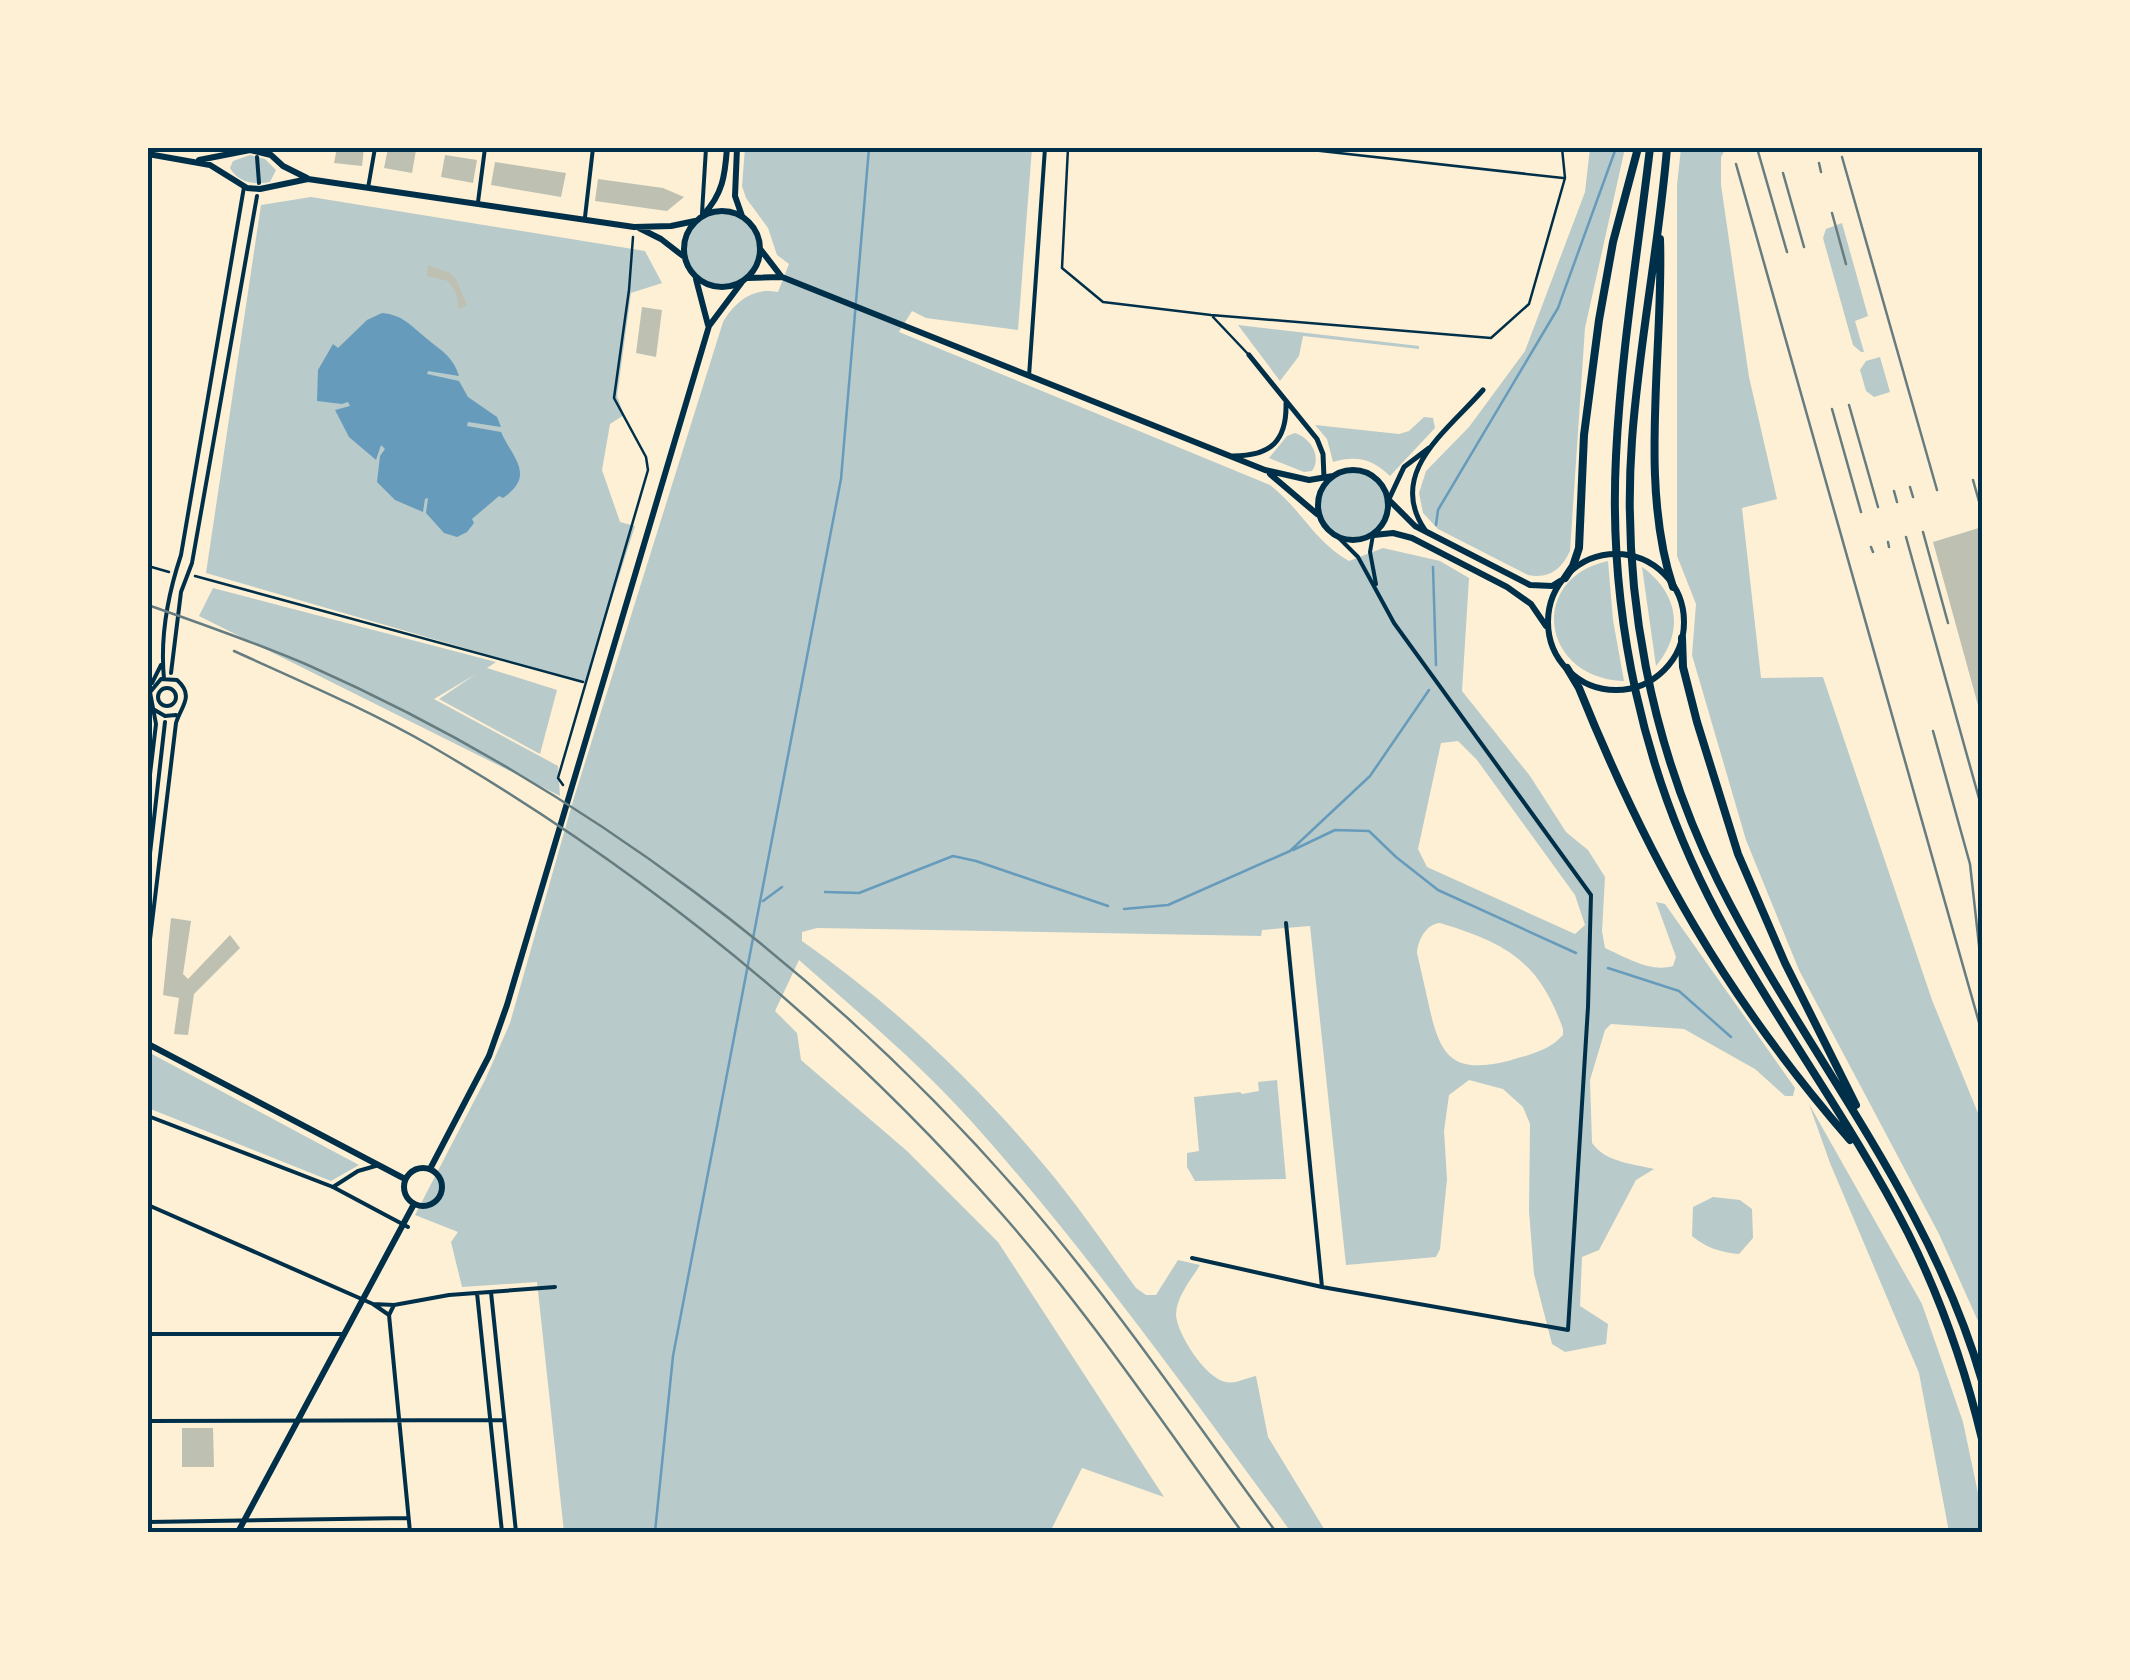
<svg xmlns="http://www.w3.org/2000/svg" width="2130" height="1680" font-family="Barlow,sans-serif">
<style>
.green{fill:#b9caca;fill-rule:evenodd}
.water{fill:#669bbc}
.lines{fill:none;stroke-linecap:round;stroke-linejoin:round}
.stream{stroke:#669bbc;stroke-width:2.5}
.building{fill:#bec0b2}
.path{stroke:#003049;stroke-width:2.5}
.service{stroke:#003049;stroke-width:2.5}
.pedestrian{stroke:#003049;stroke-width:4}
.minor{stroke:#003049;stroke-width:4}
.tertiary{stroke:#003049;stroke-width:5}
.secondary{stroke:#003049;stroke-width:6}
.trunk{stroke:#003049;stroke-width:8}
.rail{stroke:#657d81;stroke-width:2.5}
.neatline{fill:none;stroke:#003049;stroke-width:4}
</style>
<rect width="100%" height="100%" fill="#fdf0d5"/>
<path class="green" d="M745 148H1032L1018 330 926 318 912 311 899 332 1270 485C1301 509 1314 541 1349 561L1383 548 1440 561 1469 578 1462 691 1530 776 1566 832 1588 850 1605 877 1602 931 1605 948C1625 957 1651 973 1673 966L1676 957 1656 902 1665 904 1795 1088 1793 1096H1785L1755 1069 1684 1029 1611 1024 1605 1030 1590 1080 1592 1143C1605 1162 1633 1164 1654 1169L1636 1180 1599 1250 1582 1257 1580 1306 1608 1324 1606 1344 1565 1352 1552 1344 1534 1274 1529 1211 1530 1124 1523 1107 1503 1089 1469 1080 1449 1095 1444 1131 1447 1179 1440 1249 1436 1257 1346 1265 1310 926 1262 930 1261 936 817 928 802 932V941C892 1004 974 1081 1044 1165 1077 1204 1106 1247 1136 1288L1146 1295H1156L1178 1260 1200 1265C1191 1280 1176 1297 1176 1315 1177 1334 1206 1379 1226 1382 1236 1384 1246 1378 1256 1376L1268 1437 1326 1532H1291C1189 1393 1088 1252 972 1122 920 1064 858 1012 799 960L775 1011 797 1033 801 1060 907 1151 998 1242 1164 1497 1082 1468 1050 1532H564L537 1282 462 1287 451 1242 458 1232 415 1215 485 1080 510 1023 573 801 723 322C735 302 753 287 778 292L789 264 777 255 768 228 746 198 742 186ZM1458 741 1477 760 1575 895 1585 925 1575 934 1427 867 1418 849 1441 743ZM1440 923C1506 943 1539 961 1563 1029V1035C1549 1051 1528 1055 1508 1061 1451 1075 1440 1055 1429 1006 1425 988 1421 970 1417 953 1418 940 1426 924 1440 923Z
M1590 148H1625L1585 328 1570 551C1561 570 1549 579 1528 575L1438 529 1423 513 1419 493 1426 471 1469 427 1525 351 1585 192Z
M1681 148H1726L1721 157V185L1749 377 1777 499 1742 508 1761 678 1823 677 1932 1000 1982 1123V1330L1939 1234 1799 970 1746 840 1692 655 1696 604 1677 556V185Z
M250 155 265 159 276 170 270 182C254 185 239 183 230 168L233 161Z
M311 197 645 251 662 283 631 293 617 396 624 415 610 424 602 470 620 522 635 526 585 683 206 573 261 205Z
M684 249a38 38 0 1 1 76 0a38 38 0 1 1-76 0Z
M1842 223 1868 316 1855 321 1864 352H1861L1853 345 1823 238 1826 229Z
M1238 325 1419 346V349L1303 336 1299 356 1280 381Z
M1880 357 1890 392 1874 397 1866 391 1860 370 1866 361Z
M1424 417 1433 418 1435 428 1390 476C1373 459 1356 455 1333 462L1327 439 1315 425 1399 434 1409 431Z
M1295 433C1311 438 1322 457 1312 471L1304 472 1269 458 1287 436Z
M1318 505a35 35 0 1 1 70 0a35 35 0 1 1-70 0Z
M1608 561 1613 620 1624 681C1540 678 1528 578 1608 561Z
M1642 567C1678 593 1685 631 1656 666Z
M213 588 496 662 487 668 557 690 540 754 439 699 476 674 434 699 558 766 560 796 199 616Z
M150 1053 359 1165 331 1181 148 1108V1054Z
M1277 1080 1286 1179 1195 1181 1187 1167V1153L1199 1151 1194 1097 1240 1092 1242 1094 1259 1091 1258 1082Z
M1809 1104 1922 1304 1963 1422 1982 1512V1532H1949L1919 1373 1830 1163Z
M1713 1197 1740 1200 1752 1209 1753 1238 1739 1254C1719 1252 1707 1248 1692 1236L1693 1207Z"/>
<path class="water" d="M382 313C403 315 410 325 426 338 441 351 452 355 459 376L428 371 427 374 459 381 468 397 497 417 501 427 468 422 467 426 501 432C513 459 536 475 503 498L499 496 472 519 474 523 467 532 457 537 444 533 426 513 428 498 425 499 423 512 395 500 377 482 380 456 385 449 381 445 376 460 349 437 335 410 350 406 348 402 342 404 317 401 318 370 333 344 338 348 367 320Z"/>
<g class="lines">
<path class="stream" d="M1436 525 1438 510 1558 308 1616 148
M1433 567 1436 665
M1293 850 1335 830 1369 831 1396 857 1438 890 1576 953
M825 892 859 893 953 856 976 861 1108 906
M763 901 782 887
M1124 909 1168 905 1290 851 1370 776 1429 690
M1608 968 1679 991 1731 1037
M655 1532 673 1356 841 479 869 148"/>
</g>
<path class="building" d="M337 148H364L362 166 334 163Z
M388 148 416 150 412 173 384 168Z
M445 155 477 160 473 183 441 177Z
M495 162 566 173 561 197 491 185Z
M598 179 663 188 684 197 667 211 595 201Z
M428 265 450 273 456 279 467 305 459 309 456 293 448 281 427 276Z
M642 307 662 310 656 357 636 353Z
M1982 527V716H1981L1933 542Z
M171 918 191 921 183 974 188 979 230 935 240 948 194 994 188 1035 174 1034 179 998 163 995Z
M182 1428H213L214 1467H182Z"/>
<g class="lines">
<path class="path" d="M148 566 169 572
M195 576 583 682
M563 785 558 778 648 470 646 457 614 398 629 290 633 237"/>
<path class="service" d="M1068 148 1062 268 1103 302 1211 315 1491 338 1529 304 1565 178 1562 148
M1294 148 1563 178
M1213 317 1248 354"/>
<path class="pedestrian" d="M257 157 259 183
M171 673 181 592 192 563 257 196
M158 697a9 9 0 1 1 18 0a9 9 0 1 1-18 0Z
M148 871 165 722
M333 1187 408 1227"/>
<path class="minor" d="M368 188 375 148
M478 202 485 148
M702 213 706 148
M585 217 593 148
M1029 376 1045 148
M1373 535 1370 552 1376 584
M164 679C160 638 168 594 181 555L244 187
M152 683 161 665
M153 709 165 716 176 715
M148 791 156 724 150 692
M1286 923 1322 1287
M148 956 176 723C181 706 195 696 177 680L161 679 151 691
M148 1116 333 1187 358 1171 379 1165
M148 1205 373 1304 389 1315 394 1305 373 1304
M1192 1258 1322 1287 1568 1330 1588 1007 1591 895 1394 623 1358 557 1338 537
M491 1292 516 1532
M477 1293 502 1532
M394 1305 449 1295 555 1287
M389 1315 410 1532
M148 1334H343
M148 1421 504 1420
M148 1522 408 1518"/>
<path class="tertiary" d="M1249 355 1317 439 1323 454 1324 478
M1233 456C1271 456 1287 441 1286 403
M1389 499 1404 467 1429 448
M1425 530C1386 473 1447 431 1483 390"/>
<path class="secondary" d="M737 148 735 196 742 216
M148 154 210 165 247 188 260 189 308 179 634 227 671 226 695 221
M199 160 250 150 271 155 283 166 307 178
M684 249a38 38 0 1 1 76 0a38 38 0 1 1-76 0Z
M703 215C723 194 725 175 727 148
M639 228 661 239 683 256
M761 250 781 276
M748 278 782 277 1265 470 1309 480 1333 476
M696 279 708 325
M1318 505a35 35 0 1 1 70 0a35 35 0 1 1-70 0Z
M1270 474 1317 514
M1389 500 1415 526 1530 585 1552 586 1560 581
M1374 535 1393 533 1412 538 1507 587 1531 604 1546 626
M1548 622a68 68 0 1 1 136 0a68 68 0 1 1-136 0Z
M148 1044 405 1179
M404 1187a19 19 0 1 1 38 0a19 19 0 1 1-38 0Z
M430 1169 489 1056 507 1005 709 326 742 282
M238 1532 414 1204"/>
<path class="trunk" d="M1650 148C1638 250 1621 353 1616 456 1608 614 1643 775 1718 915 1777 1023 1852 1123 1908 1233 1941 1299 1965 1368 1982 1439
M1667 148C1659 246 1639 342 1632 440 1621 591 1651 746 1718 881 1803 1051 1929 1196 1982 1381
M1660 239C1664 347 1638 483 1673 587
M1565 578 1573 566 1579 548 1584 435 1599 320 1613 242 1638 148
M1682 638 1683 667 1697 722 1738 854 1785 963 1856 1105
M1567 668 1579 688C1650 864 1726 997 1850 1140"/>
<path class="rail" d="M1757 148 1787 252
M1842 157 1937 490
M1819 163 1821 172
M1736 164 1982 1033
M1783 173 1804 247
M1832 213 1846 264
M1849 405 1878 507
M1832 409 1861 512
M1973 480 1982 512
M1910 487 1913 497
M1894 491 1897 502
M1923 532 1948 623
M1906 537 1982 809
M1888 542 1889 547
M1871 547 1873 552
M148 605C202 624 257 643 310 666 582 787 826 971 1021 1195 1113 1301 1193 1419 1276 1532
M234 651C300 681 368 710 431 746 646 871 837 1027 1001 1213 1089 1313 1164 1425 1242 1532
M1933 731 1970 864 1982 972"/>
</g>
<rect width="2130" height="1680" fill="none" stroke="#fdf0d5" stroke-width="300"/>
<rect x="150" y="150" width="1830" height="1380" class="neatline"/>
</svg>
